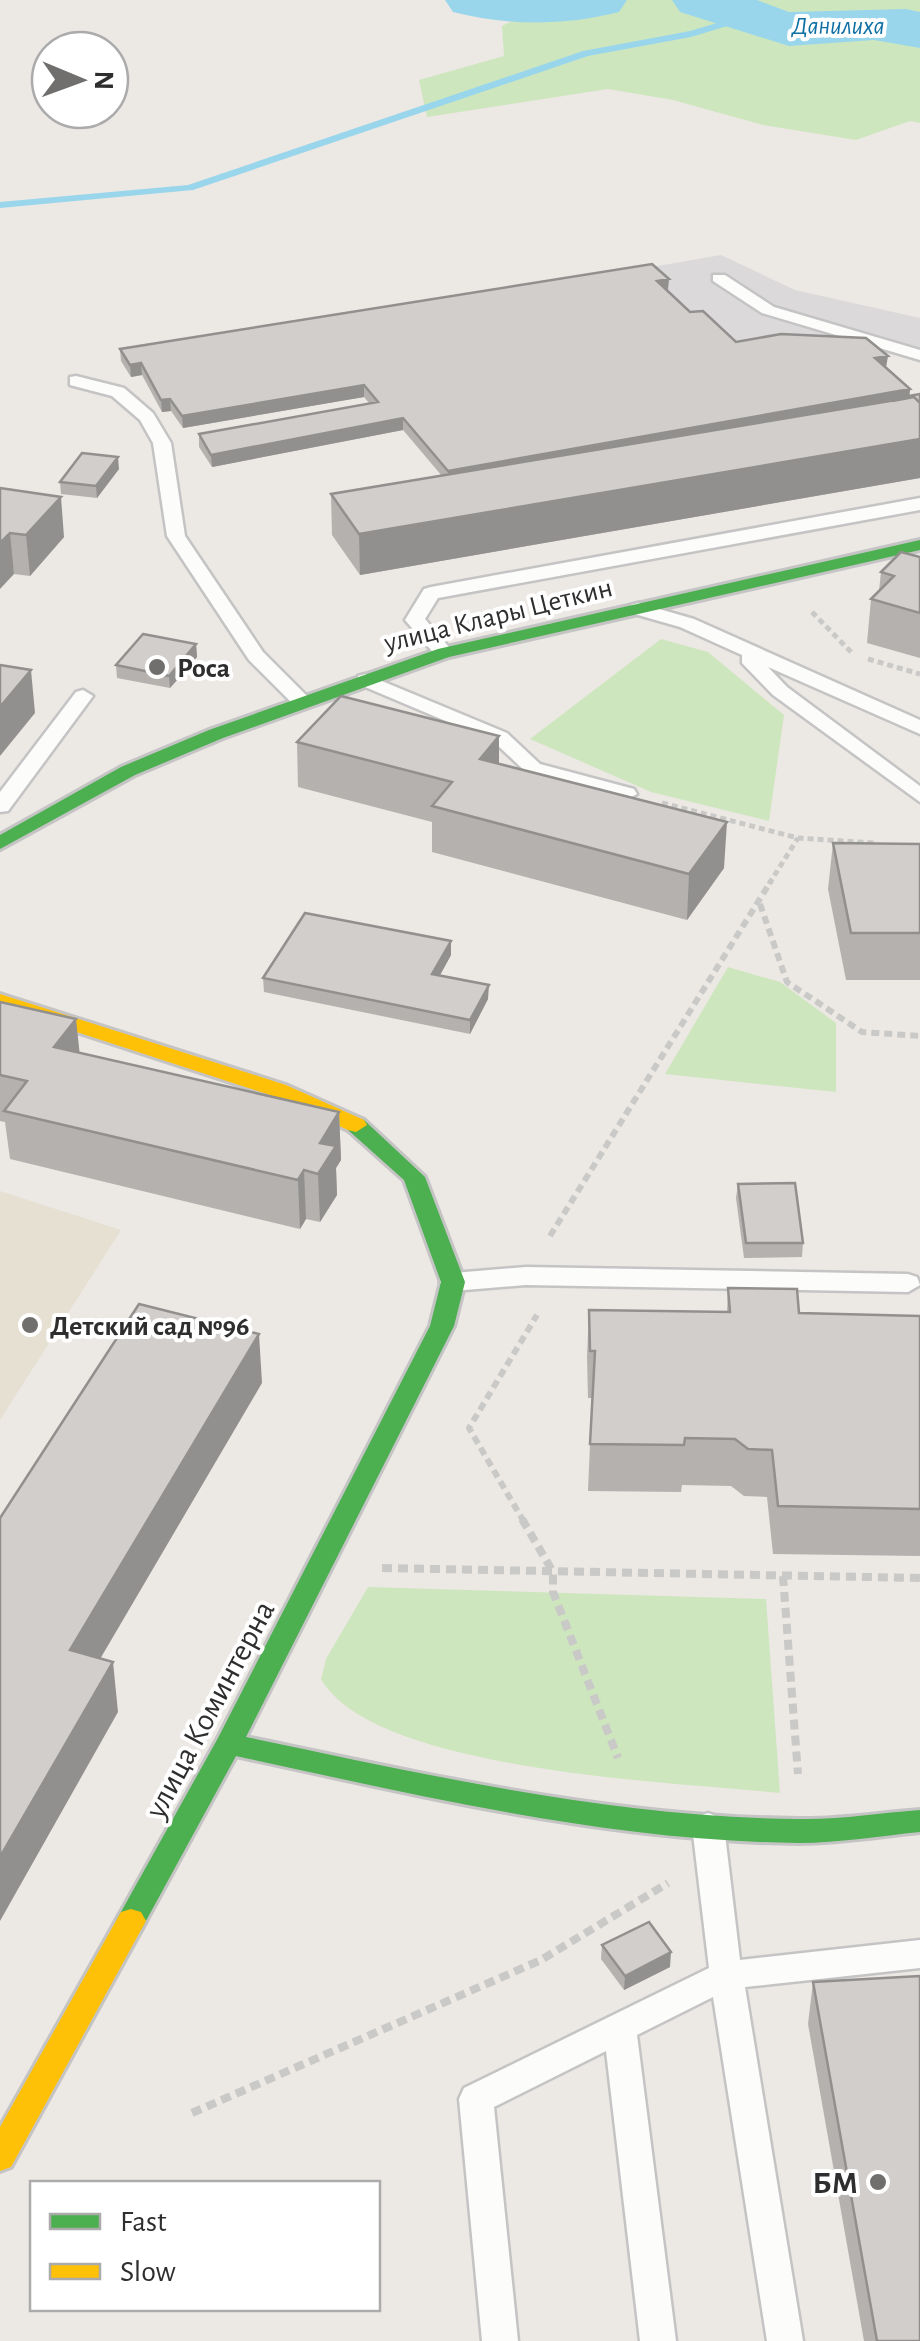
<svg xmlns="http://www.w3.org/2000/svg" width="920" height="2341" font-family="'Alegreya Sans',sans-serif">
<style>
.industrial{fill:#dcd9db}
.education{fill:#e6e0d3}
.green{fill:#cee6be}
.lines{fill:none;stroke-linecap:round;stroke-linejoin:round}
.stream{fill:#99d6ec;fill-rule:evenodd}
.river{fill:#99d6ec;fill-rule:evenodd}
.lane-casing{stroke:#c5c4c5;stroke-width:5}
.fast-casing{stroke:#c5c4c5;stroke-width:6}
.slow-casing{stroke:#c5c4c5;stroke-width:6}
.path-far2{stroke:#c9c9c8;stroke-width:5;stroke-dasharray:6 4;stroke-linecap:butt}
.path-far1{stroke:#c9c9c8;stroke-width:6;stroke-dasharray:8 5;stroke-linecap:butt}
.path{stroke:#c9c9c8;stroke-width:8;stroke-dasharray:10 6;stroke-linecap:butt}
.lane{fill:#fcfcfb;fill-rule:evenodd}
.fast{fill:#4caf50;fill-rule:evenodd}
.slow{fill:#ffc107;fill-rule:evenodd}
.wall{fill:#b4b1af}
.shaded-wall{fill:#92908e}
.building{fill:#d1cecb;stroke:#92908e;stroke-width:2.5}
.poi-dot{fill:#706f6e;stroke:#fff;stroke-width:4}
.labels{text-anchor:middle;stroke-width:8;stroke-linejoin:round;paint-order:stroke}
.far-water-label{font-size:25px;font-style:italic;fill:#0d6fa3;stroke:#fff}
.street-label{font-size:28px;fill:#2e2e2e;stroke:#fff}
.poi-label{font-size:28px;font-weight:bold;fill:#2e2e2e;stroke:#fff;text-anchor:start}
.near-street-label{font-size:32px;fill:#2e2e2e;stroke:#fff}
.near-poi-label{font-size:32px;font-weight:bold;fill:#2e2e2e;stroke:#fff;text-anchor:end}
</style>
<rect width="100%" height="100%" fill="#ece8e4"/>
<path class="industrial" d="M721 255 795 290 920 318V353L736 354 689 324 646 268Z"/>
<path class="education" d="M0 1191 121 1230 0 1420Z"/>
<path class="green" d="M554 0H920V123L910 121 856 140 763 125 673 100 608 89 427 117 419 80 504 56 502 26Z
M661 639 708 652 784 715 769 821 651 792 530 739Z
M728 967 780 982 836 1023V1092L665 1074Z
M368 1587 766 1599 780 1793C677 1782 374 1772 321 1679L326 1659Z"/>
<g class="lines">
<path class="stream" d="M744 15 747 16V20L691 37 588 56 193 190 0 208V202L188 185 583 51 690 31Z"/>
<path class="river" d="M445 0H627L619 12C563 26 509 26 453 12Z
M672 0H757L789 12 906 9 920 12V48L874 40 789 46 680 12Z"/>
<defs>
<path id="lane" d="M713 275H725L774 307 920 350V360L762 313 713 281Z
M76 376 124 388 153 413 171 443 185 536 263 652 309 698V706H295L249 660 167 536 153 443 140 420 112 396 70 385V377Z
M920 498V510L438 598 425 619 454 653 444 659 437 657 405 620 424 589 431 587Z
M638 603 694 619 920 720V734L768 667 787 687 920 786V802L773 695 742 663V655L680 627 631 613V605Z
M365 674 507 733 540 764 634 789 637 794 626 800 526 772 493 741 358 684V676Z
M83 690 93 696 8 811 0 812V792L76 692Z
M526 1267 908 1274 917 1277 920 1285 908 1292 526 1285 453 1291 440 1282 453 1273Z
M708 1813 719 1817 724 1826 740 1960 920 1940V1968L745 1987 803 2341H767L713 1997 637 2035 676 2341H640L606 2051 494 2107 518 2341H482L459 2099 464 2088 709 1968 692 1826 697 1817Z"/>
<path id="fast" d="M920 540V550L449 657 223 738 135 775 0 849V835L121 767 209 730 438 649Z
M356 1118 364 1120 425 1177 465 1282 454 1326 246 1737C428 1775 611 1817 798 1819 839 1820 879 1813 920 1810V1832C880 1836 839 1843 799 1843 608 1841 421 1796 236 1756L141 1930 131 1933 121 1930 116 1921 121 1912 218 1738 430 1326 441 1282 404 1180 348 1130 345 1125Z"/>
<path id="slow" d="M0 994 286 1085 364 1120 367 1125 356 1132 348 1130 270 1095 0 1007Z
M131 1909 141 1912 146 1921 141 1930 11 2167 0 2171V2127L121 1912Z"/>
</defs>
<use href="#lane" class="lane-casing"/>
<use href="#fast" class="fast-casing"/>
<use href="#slow" class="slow-casing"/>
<path class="path-far2" d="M812 612 852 653
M868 659 920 674
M662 803 798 838 874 843
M769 884 798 838"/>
<path class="path-far1" d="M760 904 787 982 862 1032 920 1036
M550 1236 771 881
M524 1522 469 1428 537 1315"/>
<path class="path" d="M522 1519 553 1572V1592L618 1758
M382 1568 920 1578
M783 1576 798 1774
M192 2113 541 1960 668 1883"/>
<use href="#lane" class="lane"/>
<use href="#fast" class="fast"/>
<use href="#slow" class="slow"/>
</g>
<path class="wall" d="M667 290 690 312 736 342 886 368 910 389 909 396 920 394V478L360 575 332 535 331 494 442 476 403 430 212 467 199 447V434L370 404 364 397 183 428 171 411 162 412 142 375 131 377 121 361 120 349 668 290Z
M119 469 97 498 61 494 60 482Z
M0 488 64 537 30 576 14 574Z
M920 557V658L867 643 871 599 879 591 881 572Z
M196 644 197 657 170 688 117 678 116 665Z
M499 736V764L724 868 687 920 432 852V822L298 787 297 742Z
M833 843 920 844V980H846L828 889Z
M451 955 440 975 488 999 470 1034 264 992 263 978Z
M0 1002 79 1053 339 1112 341 1160 336 1168 337 1195 320 1222 306 1219 300 1229 10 1159 5 1122 0 1121Z
M738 1184 803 1243 802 1257 744 1258 736 1198Z
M728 1288 799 1313 920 1316V1556L773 1554 767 1497 744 1496 731 1486 682 1485 681 1492 588 1491 592 1398H588L587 1357 589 1310 727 1312Z
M602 1945 670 1967 624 1990 601 1959Z
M813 1982 920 2341H864L808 2024Z"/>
<path class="shaded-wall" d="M669 279 668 290 656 292 657 281Z
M888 356 886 368 875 358Z
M141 363 142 375 131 377 130 365Z
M364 385V397L183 428 182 416Z
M910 389 909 401 891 399V404L448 483V471Z
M170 399 171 411 162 412 161 400Z
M403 418V430L212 467 211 455Z
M920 439V478L360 575 359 534Z
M118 457 119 469 97 498 96 486Z
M61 497 64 537 30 576 26 535Z
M10 533 14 574 0 589V543Z
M196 644 197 657 170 688 169 676Z
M31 670 35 713 0 756V707Z
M499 736V781L480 759Z
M727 822 724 868 687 920 689 874Z
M451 941V955L433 988 432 974Z
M489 985 488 999 470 1034V1020Z
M76 1019 81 1066 54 1047Z
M339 1112 341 1160 336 1168 337 1195 320 1222 318 1174 320 1143Z
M304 1170 306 1219 300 1229 298 1180Z
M259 1334 262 1383 76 1700 70 1650Z
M113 1662 118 1712 0 1921V1857Z
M671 1952 670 1967 624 1990 625 1976Z"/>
<path class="building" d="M652 264 669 279 657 281 690 312 703 311 736 342 781 334 866 338 888 356 875 358 910 389 448 471 403 418 211 455 199 434 378 402 364 385 182 416 170 399 161 400 141 363 130 365 120 349Z
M920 394V403L914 397 893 401 891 399Z
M914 397 920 403V439L359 534 331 494Z
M82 453 118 457 96 486 60 482Z
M0 488 61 497 26 535 10 533 0 543Z
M901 552 920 557V613L871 599 894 576 881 572Z
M143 634 196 644 169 676 116 665Z
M0 665 31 670 0 707Z
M341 696 499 736 480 759 727 822 689 874 432 806 452 782 297 742Z
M833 843 920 844V933H851Z
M305 913 451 941 432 974 489 985 470 1020 263 978Z
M0 1002 76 1019 54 1047 339 1112 320 1143 336 1146 318 1174 304 1170 298 1180 4 1111 27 1081 0 1075Z
M795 1183 803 1243H746L738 1184Z
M728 1288 797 1289 799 1313 920 1316V1509L778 1506 772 1450 748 1449 735 1439 685 1438 684 1445 590 1444 595 1351H590L589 1310 730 1312Z
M139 1304 259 1334 70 1650 113 1662 0 1857V1518Z
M649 1922 671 1952 625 1976 602 1945Z
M920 1976V2341H877L813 1982Z"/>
<g class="poi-dot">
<circle cx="157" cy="667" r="10"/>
<circle cx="30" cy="1325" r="10"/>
<circle cx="878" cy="2182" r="10"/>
</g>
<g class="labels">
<g class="far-water-label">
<text x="838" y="34">Данилиха</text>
</g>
<g class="street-label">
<text transform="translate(498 614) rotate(-14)" y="10">улица Клары Цеткин</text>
</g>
<g class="poi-label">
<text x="177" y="677">Роса</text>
<text x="50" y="1335">Детский сад №96</text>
</g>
<g class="near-street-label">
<text transform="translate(209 1709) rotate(-62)" y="11">улица Коминтерна</text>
</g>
<g class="near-poi-label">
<text x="858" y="2193">БМ</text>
</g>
</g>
<rect x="30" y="2181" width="350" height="130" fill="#ffffff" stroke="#ababab" stroke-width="2.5"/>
<rect x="50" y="2214" width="50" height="15" fill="#4caf50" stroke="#ababab" stroke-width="2.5"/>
<text x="120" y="2231" font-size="30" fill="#2e2e2e">Fast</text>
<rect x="50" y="2264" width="50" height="15" fill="#ffc107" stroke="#ababab" stroke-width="2.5"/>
<text x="120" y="2281" font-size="30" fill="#2e2e2e">Slow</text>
<g transform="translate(80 80) rotate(91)"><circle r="48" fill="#ffffff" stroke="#ababab" stroke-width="2.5"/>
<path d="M0-8L18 38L0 25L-18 38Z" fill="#706f6e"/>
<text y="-15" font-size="28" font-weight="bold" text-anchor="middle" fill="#2e2e2e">N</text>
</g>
</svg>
